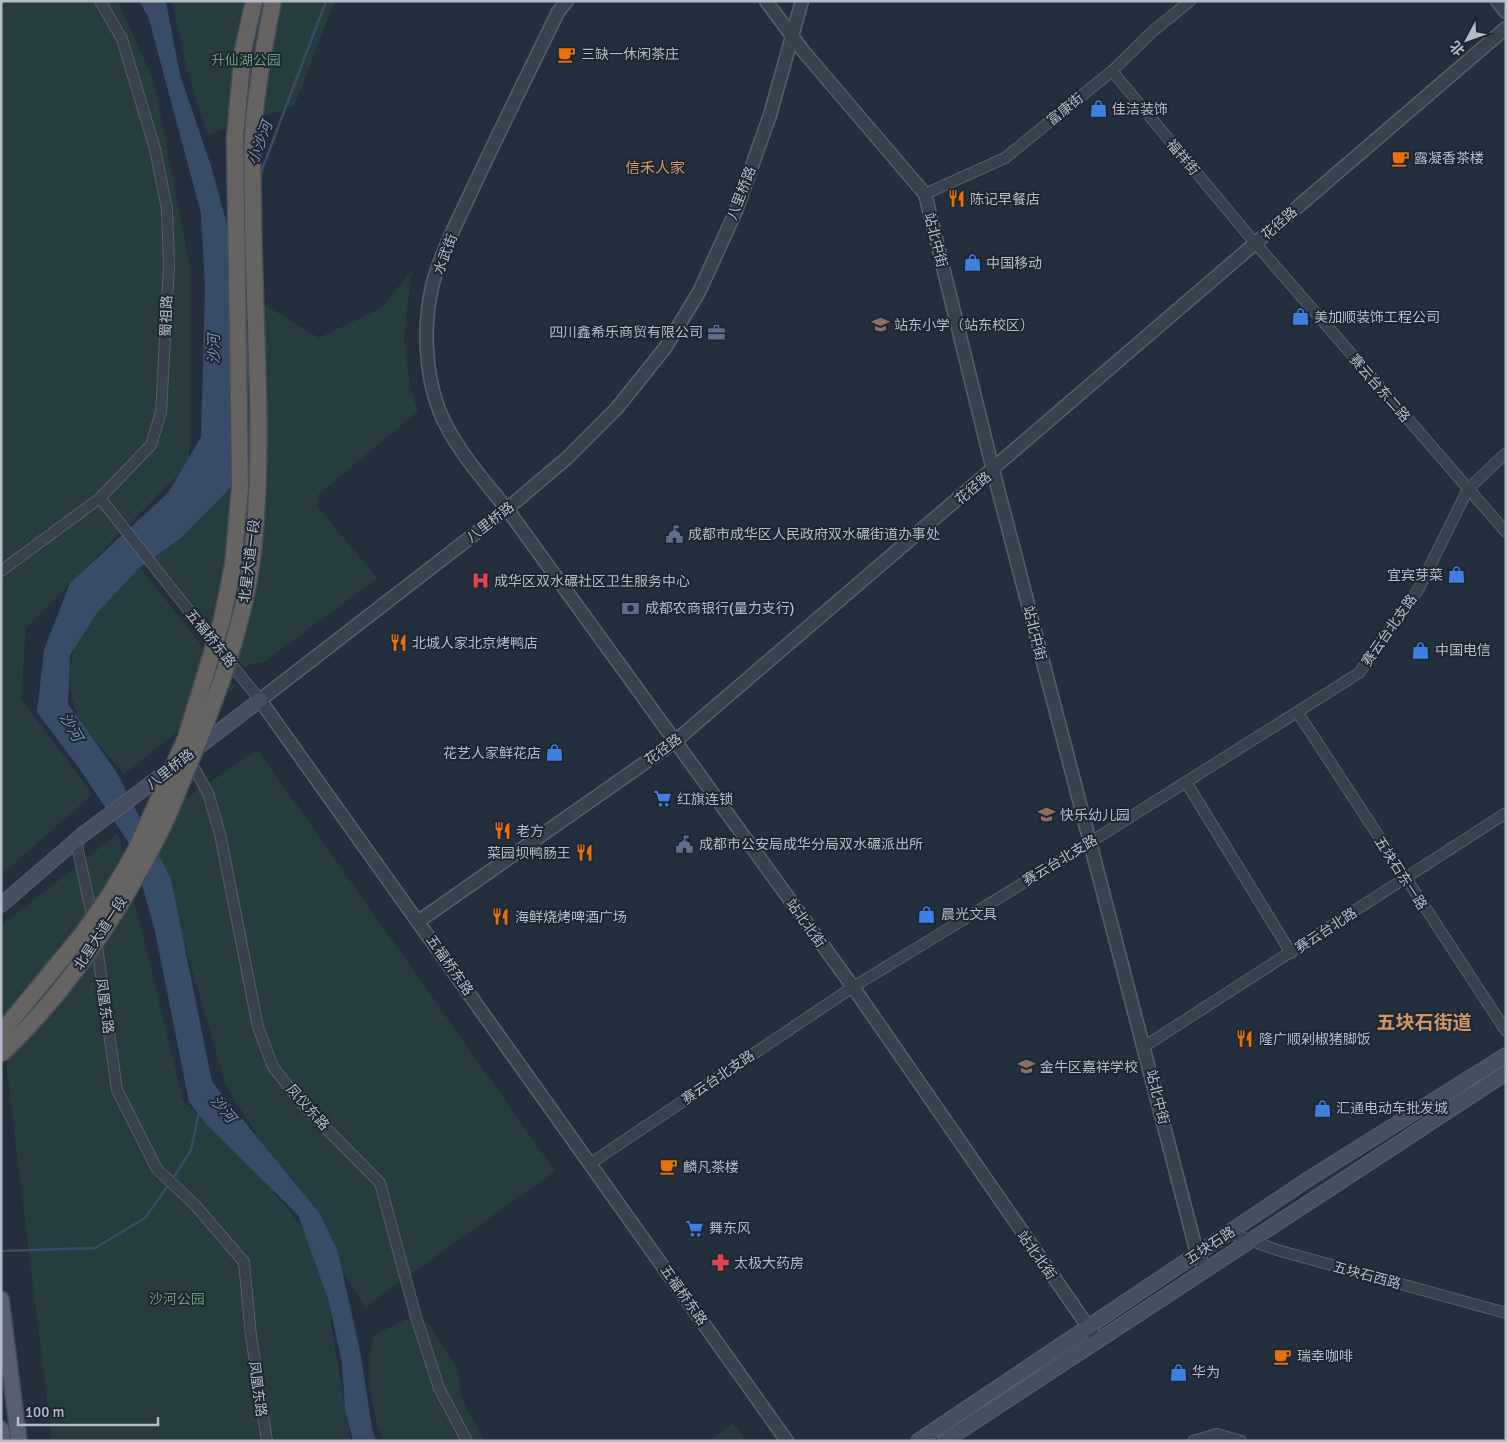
<svg xmlns="http://www.w3.org/2000/svg" width="1507" height="1442" font-family="Signika,'Noto Sans SC',sans-serif">
<style>
.green{fill:#263c3f}
.water{fill:#394c67}
.lines{fill:none;stroke-linecap:round;stroke-linejoin:round}
.stream{stroke:#394c67;stroke-width:2.5}
.minor-casing{stroke:#565f6c;stroke-width:12}
.tertiary-casing{stroke:#565f6c;stroke-width:15}
.secondary-casing{stroke:#565f6c;stroke-width:16}
.primary-casing{stroke:#414a57;stroke-width:18}
.minor{stroke:#38414e;stroke-width:10}
.tertiary{stroke:#38414e;stroke-width:12}
.secondary{stroke:#465061;stroke-width:14}
.primary{stroke:#56606e;stroke-width:15}
.trunk-bridge-casing{stroke:#434c59;stroke-width:19;stroke-linecap:butt}
.trunk-bridge{stroke:#656462;stroke-width:16}
.labels{text-anchor:middle;stroke-width:4;stroke-linejoin:round;paint-order:stroke}
.poi-label{font-size:14px;fill:#b4bcc9;stroke:#1d2633;text-anchor:start}
.park-label{font-size:14px;fill:#6b9a76;stroke:#1d2633}
.street-label{font-size:14px;fill:#b4bcc9;stroke:#1d2633}
.water-label{font-size:15px;font-style:italic;fill:#7c92b1;stroke:#1d2633}
.neighbourhood-label{font-size:15px;fill:#d59563;stroke:#1d2633}
.district-label{font-size:19px;font-weight:bold;fill:#d59563;stroke:#1d2633}
</style>
<rect width="100%" height="100%" fill="#242f3e"/>
<path class="green" d="M1 1H118L154 82 190 267 189 464 26 628 21 699 93 794 1 875Z
M170 1H335L294 106 207 135 184 59 174 8Z
M412 270 404 337 410 387 418 411 318 495 317 506 377 578 264 662 243 666 154 556 210 490 226 281 319 338 381 308Z
M137 564 235 687 124 774 78 721 68 681 74 646 91 607Z
M258 750 555 1171 365 1307 226 1086 149 823Z
M118 833 183 1100 270 1187 305 1231 330 1305 332 1332 351 1441H52L1 1022V926Z
M405 1320 427 1321 459 1371 460 1395 484 1441H383C369 1403 367 1375 373 1336Z
M733 1423 747 1441H709Z"/>
<path class="water" d="M139 1 166 2 180 75 211 166 244 287V474L182 537 138 569 97 613 70 655 68 704 116 771 171 879 212 1082 320 1214 338 1252 361 1356 372 1429 376 1441H353L345 1409 342 1363 329 1302 298 1215 209 1127 189 1102 155 931 131 846 79 768 37 712 44 650 70 583 168 493 201 437 205 287 201 213 148 16Z"/>
<g class="lines">
<path class="stream" d="M260 175 326 1
M172 1180 191 1150 199 1112
M1 1251 95 1248 145 1218 169 1184"/>
<defs>
<path id="minor" d="M1112 71 1255 243 1506 532
M925 194 1005 158 1112 71 1153 31 1190 1
M100 498 217 646
M1 571 100 498 151 445 161 412 169 265 167 209 155 149 122 39 100 1
M226 658 260 700
M1298 713 1506 1031
M189 759 208 793 220 834 258 1027 273 1067 305 1107 380 1183 416 1317 439 1388 467 1441
M1186 782 1291 953
M80 837 77 846 93 920
M96 939 117 1090 157 1169 195 1205 244 1262 251 1336 267 1441
M1145 1046 1506 813
M591 1163 853 987 1089 843 1359 673 1418 590 1468 489 1506 453
M1230 1233 1277 1250 1506 1313
M1193 1441 1217 1434 1241 1441"/>
<path id="tertiary" d="M567 1 558 12C529 72 499 132 471 192 457 223 440 254 432 287 423 326 425 372 439 410 454 447 482 478 507 509L853 987 1098 1341
M766 1 804 52 925 194 993 470 1197 1253 1205 1269
M1497 1 1506 12
M419 921 673 743 1506 28
M787 1441 260 700 507 509 567 458 617 408 665 348 699 292 736 211 770 115 802 1"/>
<path id="secondary" d="M193 751 260 700
M1 905 81 836 174 766
M918 1441 1310 1178 1506 1055
M945 1441 1506 1073"/>
<path id="primary" d="M1 1299 19 1441
M1 1429 3 1441"/>
</defs>
<use href="#minor" class="minor-casing"/>
<use href="#tertiary" class="tertiary-casing"/>
<use href="#secondary" class="secondary-casing"/>
<use href="#primary" class="primary-casing"/>
<use href="#minor" class="minor"/>
<use href="#tertiary" class="tertiary"/>
<use href="#secondary" class="secondary"/>
<use href="#primary" class="primary"/>
<defs>
<path id="trunk-bridge" d="M1 1033 84 932 111 893 135 852 186 738 222 620 233 565 240 488 235 138 243 50 254 1
M1 1054C68 991 120 912 161 830 173 805 183 778 194 752 222 684 247 615 254 541 264 433 254 323 253 214 253 188 251 161 253 135 256 90 264 45 273 1"/>
</defs>
<use href="#trunk-bridge" class="trunk-bridge-casing"/>
<use href="#trunk-bridge" class="trunk-bridge"/>
</g>
<defs>
<symbol id="cafe-bare" viewBox="-9 -9 18 18"><path d="M-5.5-4.5H6V0H3Q3 3.5 0 3.5H-2.5Q-5.5 3.5-5.5 0ZM3-3.2v2h1.7v-2ZM-6 4.5H4V6H-6Z" fill="#e8710a" stroke="#1d2633" stroke-width="2.5" paint-order="stroke"/></symbol>
<symbol id="shop-bare" viewBox="-9 -9 18 18"><path d="M-5-2.5h2.3a2.7 3.5 0 0 1 5.4 0H5L5.5 6h-11ZM-1.5-2.5h3a1.5 2.3 0 0 0-3 0Z" fill="#3f7fe0" stroke="#1d2633" stroke-width="2.5" paint-order="stroke"/></symbol>
<symbol id="restaurant-bare" viewBox="-9 -9 18 18"><path d="M-5-6h1v4h1v-4h1v4h1v-4h1v5L-1.5 .5V6h-2V.5L-5-1ZM5-6V6H3V1.5H1.5Q1.5-4 5-6Z" fill="#e8710a" stroke="#1d2633" stroke-width="2.5" paint-order="stroke"/></symbol>
<symbol id="school-bare" viewBox="-9 -9 18 18"><path d="M0-5L7-2L0 1L-7-2ZM-4 1L0 2.5L4 1V4Q0 6-4 4Z" fill="#8d6e63" stroke="#1d2633" stroke-width="2.5" paint-order="stroke"/></symbol>
<symbol id="office-bare" viewBox="-9 -9 18 18"><path d="M-6-3h4V-5.5h4V-3h4V5H-6ZM-1-4.5V-3h2v-1.5ZM-6 0V1H6V0Z" fill="#5c6f8a" stroke="#1d2633" stroke-width="2.5" paint-order="stroke"/></symbol>
<symbol id="civic-bare" viewBox="-9 -9 18 18"><path d="M-.6-6.5H3V-4.5H.6V-3L4-1V1h2V6H-6V1h2V-1L-.6-3ZM-1.2 2.5V6h2.4V2.5Z" fill="#5c6f8a" stroke="#1d2633" stroke-width="2.5" paint-order="stroke"/></symbol>
<symbol id="hospital-bare" viewBox="-9 -9 18 18"><path d="M-5-5h3v3.5h4V-5h3V5h-3V1.5h-4V5h-3Z" fill="#e0444e" stroke="#1d2633" stroke-width="2.5" paint-order="stroke"/></symbol>
<symbol id="bank-bare" viewBox="-9 -9 18 18"><path d="M-6-4H6V4H-6ZM0-2.3a2.3 2.3 0 1 0 0 4.6a2.3 2.3 0 1 0 0-4.6Z" fill="#5c6f8a" stroke="#1d2633" stroke-width="2.5" paint-order="stroke"/></symbol>
<symbol id="supermarket-bare" viewBox="-9 -9 18 18"><path d="M-6-5.5h2.5l.6 2H6L4.5 2H-2.5L-4.4-4H-6ZM-1.5 3.2a1.3 1.3 0 1 0 .1 0ZM3 3.2a1.3 1.3 0 1 0 .1 0Z" fill="#3f7fe0" stroke="#1d2633" stroke-width="2.5" paint-order="stroke"/></symbol>
<symbol id="pharmacy-bare" viewBox="-9 -9 18 18"><path d="M-2-6h4v4h4v4h-4v4h-4v-4h-4v-4h4Z" fill="#e0444e" stroke="#1d2633" stroke-width="2.5" paint-order="stroke"/></symbol>
</defs>
<g fill-rule="evenodd">
<use href="#cafe-bare" x="554" y="42" width="25" height="25"/>
<use href="#shop-bare" x="1086" y="96" width="25" height="25"/>
<use href="#cafe-bare" x="1388" y="146" width="25" height="25"/>
<use href="#restaurant-bare" x="944" y="186" width="25" height="25"/>
<use href="#shop-bare" x="960" y="250" width="25" height="25"/>
<use href="#shop-bare" x="1288" y="304" width="25" height="25"/>
<use href="#school-bare" x="868" y="312" width="25" height="25"/>
<use href="#office-bare" x="704" y="320" width="25" height="25"/>
<use href="#civic-bare" x="662" y="522" width="25" height="25"/>
<use href="#shop-bare" x="1444" y="562" width="25" height="25"/>
<use href="#hospital-bare" x="468" y="568" width="25" height="25"/>
<use href="#bank-bare" x="618" y="596" width="25" height="25"/>
<use href="#restaurant-bare" x="386" y="630" width="25" height="25"/>
<use href="#shop-bare" x="1408" y="638" width="25" height="25"/>
<use href="#shop-bare" x="542" y="740" width="25" height="25"/>
<use href="#supermarket-bare" x="650" y="786" width="25" height="25"/>
<use href="#school-bare" x="1034" y="802" width="25" height="25"/>
<use href="#restaurant-bare" x="490" y="818" width="25" height="25"/>
<use href="#civic-bare" x="672" y="832" width="25" height="25"/>
<use href="#restaurant-bare" x="572" y="840" width="25" height="25"/>
<use href="#shop-bare" x="914" y="902" width="25" height="25"/>
<use href="#restaurant-bare" x="488" y="904" width="25" height="25"/>
<use href="#restaurant-bare" x="1232" y="1026" width="25" height="25"/>
<use href="#school-bare" x="1014" y="1054" width="25" height="25"/>
<use href="#shop-bare" x="1310" y="1096" width="25" height="25"/>
<use href="#cafe-bare" x="656" y="1154" width="25" height="25"/>
<use href="#supermarket-bare" x="682" y="1216" width="25" height="25"/>
<use href="#pharmacy-bare" x="708" y="1250" width="25" height="25"/>
<use href="#cafe-bare" x="1270" y="1344" width="25" height="25"/>
<use href="#shop-bare" x="1166" y="1360" width="25" height="25"/>
</g>
<g class="labels">
<g class="poi-label">
<text x="581" y="59">三缺一休闲茶庄</text>
<text x="1112" y="114">佳洁装饰</text>
<text x="1414" y="163">露凝香茶楼</text>
<text x="970" y="204">陈记早餐店</text>
<text x="986" y="268">中国移动</text>
<text x="1314" y="322">美加顺装饰工程公司</text>
<text x="894" y="330">站东小学（站东校区）</text>
<text x="703" y="337" text-anchor="end">四川鑫希乐商贸有限公司</text>
<text x="688" y="539">成都市成华区人民政府双水碾街道办事处</text>
<text x="1443" y="580" text-anchor="end">宜宾芽菜</text>
<text x="494" y="586">成华区双水碾社区卫生服务中心</text>
<text x="645" y="613">成都农商银行(量力支行)</text>
<text x="412" y="648">北城人家北京烤鸭店</text>
<text x="1435" y="655">中国电信</text>
<text x="541" y="758" text-anchor="end">花艺人家鲜花店</text>
<text x="677" y="804">红旗连锁</text>
<text x="1060" y="820">快乐幼儿园</text>
<text x="516" y="836">老方</text>
<text x="699" y="849">成都市公安局成华分局双水碾派出所</text>
<text x="571" y="858" text-anchor="end">菜园坝鸭肠王</text>
<text x="941" y="919">晨光文具</text>
<text x="515" y="922">海鲜烧烤啤酒广场</text>
<text x="1259" y="1044">隆广顺剁椒猪脚饭</text>
<text x="1040" y="1072">金牛区嘉祥学校</text>
<text x="1336" y="1113">汇通电动车批发城</text>
<text x="683" y="1172">麟凡茶楼</text>
<text x="709" y="1233">舞东风</text>
<text x="734" y="1268">太极大药房</text>
<text x="1297" y="1361">瑞幸咖啡</text>
<text x="1192" y="1377">华为</text>
</g>
<g class="park-label">
<text x="246" y="65">升仙湖公园</text>
<text x="177" y="1304">沙河公园</text>
</g>
<g class="street-label">
<text transform="translate(1065 109) rotate(-39)" y="5">富康街</text>
<text transform="translate(1183 157) rotate(50)" y="5">福祥街</text>
<text transform="translate(741 193) rotate(-69)" y="5">八里桥路</text>
<text transform="translate(1279 223) rotate(-41)" y="5">花径路</text>
<text transform="translate(936 240) rotate(76)" y="5">站北中街</text>
<text transform="translate(445 254) rotate(-69)" y="5">水武街</text>
<text transform="translate(166 316) rotate(-88)" y="5">蜀祖路</text>
<text transform="translate(1380 388) rotate(49)" y="5">赛云台东二路</text>
<text transform="translate(973 488) rotate(-40)" y="5">花径路</text>
<text transform="translate(490 522) rotate(-38)" y="5">八里桥路</text>
<text transform="translate(249 561) rotate(-83)" y="5">北星大道一段</text>
<text transform="translate(1389 630) rotate(-55)" y="5">赛云台北支路</text>
<text transform="translate(1035 633) rotate(76)" y="5">站北中街</text>
<text transform="translate(211 638) rotate(51)" y="5">五福桥东路</text>
<text transform="translate(663 749) rotate(-36)" y="5">花径路</text>
<text transform="translate(170 769) rotate(-38)" y="5">八里桥路</text>
<text transform="translate(1060 860) rotate(-31)" y="5">赛云台北支路</text>
<text transform="translate(1401 873) rotate(57)" y="5">五块石东一路</text>
<text transform="translate(806 923) rotate(54)" y="5">站北北街</text>
<text transform="translate(1326 930) rotate(-33)" y="5">赛云台北路</text>
<text transform="translate(100 933) rotate(-57)" y="5">北星大道一段</text>
<text transform="translate(450 965) rotate(55)" y="5">五福桥东路</text>
<text transform="translate(105 1006) rotate(82)" y="5">凤凰东路</text>
<text transform="translate(718 1077) rotate(-34)" y="5">赛云台北支路</text>
<text transform="translate(1158 1097) rotate(76)" y="5">站北中街</text>
<text transform="translate(308 1107) rotate(48)" y="5">凤仪东路</text>
<text transform="translate(1210 1245) rotate(-33)" y="5">五块石路</text>
<text transform="translate(1037 1255) rotate(55)" y="5">站北北街</text>
<text transform="translate(1367 1275) rotate(15)" y="5">五块石西路</text>
<text transform="translate(684 1295) rotate(55)" y="5">五福桥东路</text>
<text transform="translate(258 1389) rotate(82)" y="5">凤凰东路</text>
</g>
<g class="water-label">
<text transform="translate(260 143) rotate(-69)" y="5">小沙河</text>
<text transform="translate(214 349) rotate(-90)" y="5">沙河</text>
<text transform="translate(71 727) rotate(60)" y="5">沙河</text>
<text transform="translate(223 1109) rotate(50)" y="5">沙河</text>
</g>
<g class="neighbourhood-label">
<text x="655" y="173">信禾人家</text>
</g>
<g class="district-label">
<text x="1424" y="1029">五块石街道</text>
</g>
</g>
<rect width="1507" height="1442" fill="none" stroke="#b4bcc9" stroke-width="5"/>
<g transform="translate(1467 40) rotate(229)" stroke="#1d2633" stroke-width="4" paint-order="stroke">
<path d="M0-4L9 19L0 12L-9 19Z" fill="#b4bcc9"/>
<text y="-8" font-size="14" font-weight="bold" text-anchor="middle" fill="#b4bcc9">北</text>
</g>
<path d="M18 1417v8h140v-8" fill="none" stroke="#b4bcc9" stroke-width="2.5"/>
<text x="25" y="1417" font-size="15" fill="#b4bcc9" stroke="#1d2633" stroke-width="4" paint-order="stroke">100 m</text>
</svg>
